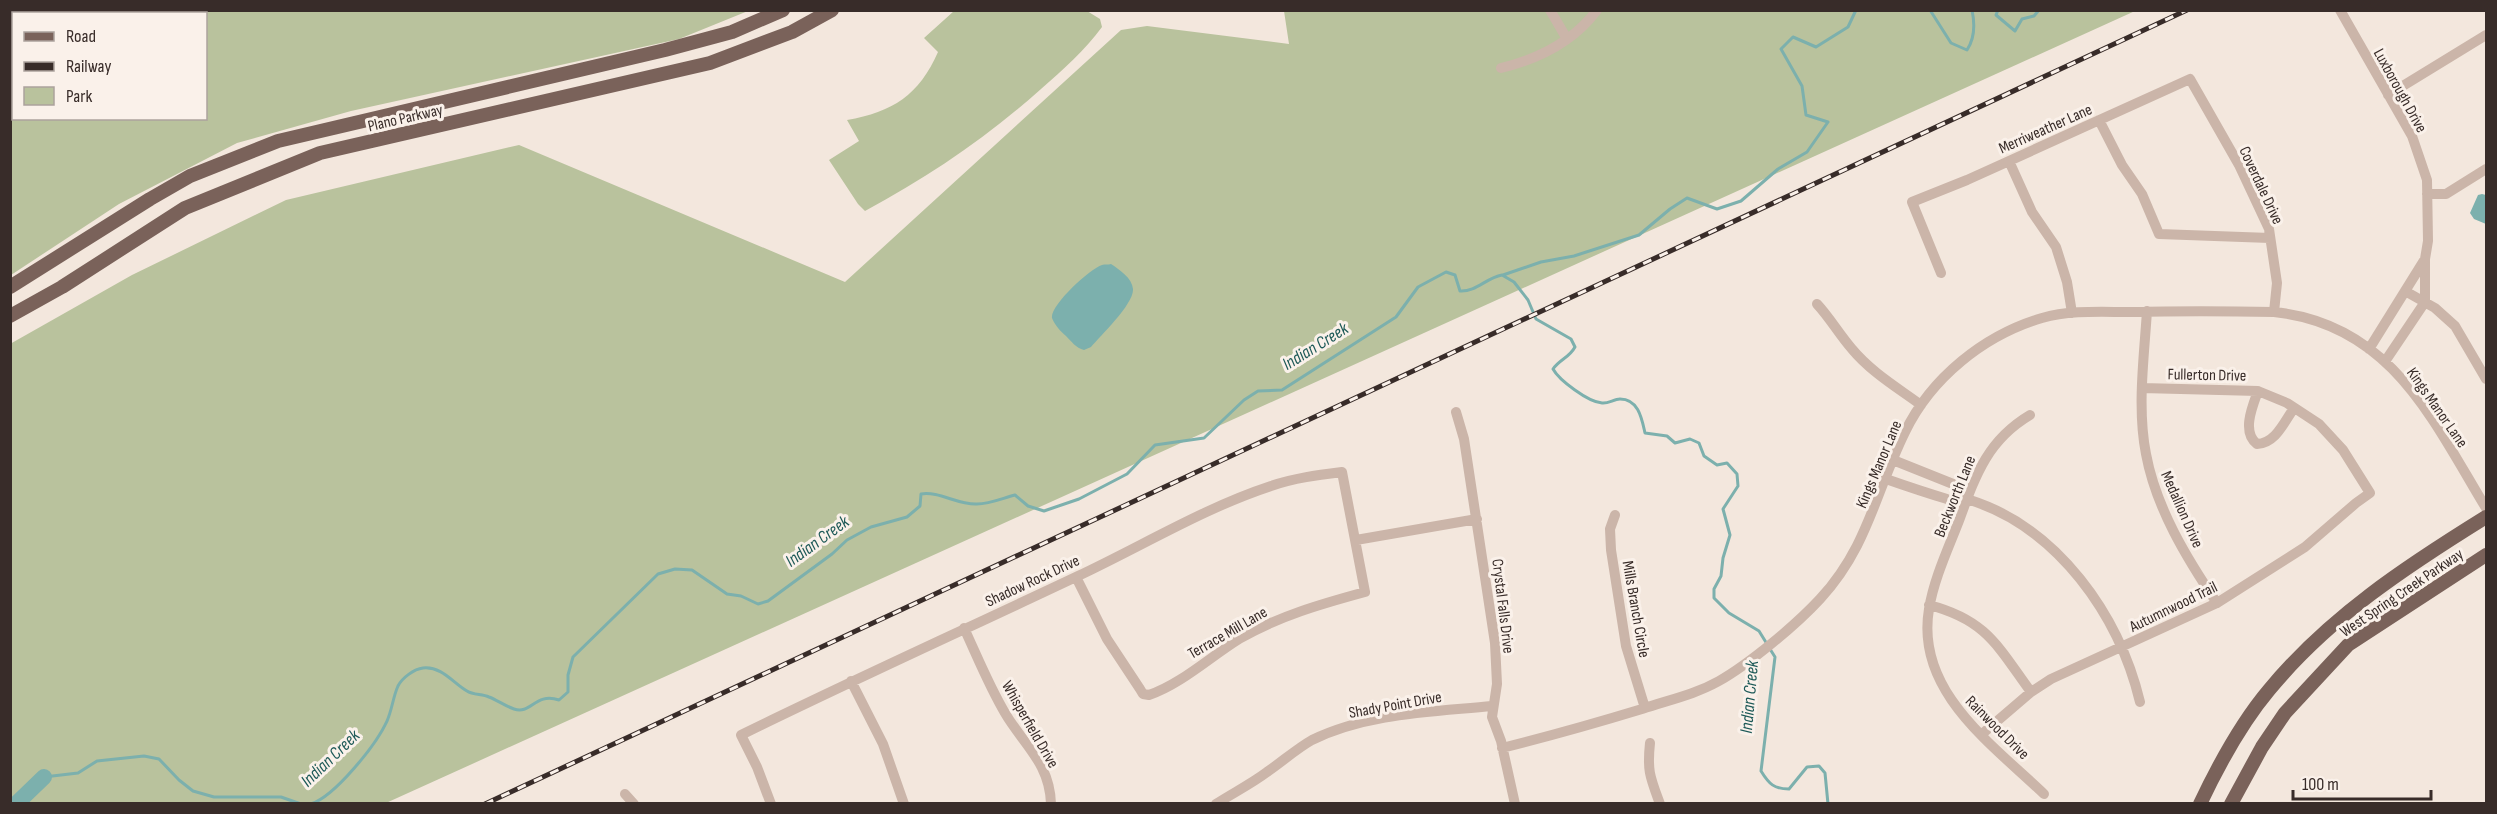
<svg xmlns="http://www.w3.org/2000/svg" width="2497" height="814" font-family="'Sofia Sans Condensed',sans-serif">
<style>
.green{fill:#b9c29d;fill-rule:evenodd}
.water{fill:#7cb0ad}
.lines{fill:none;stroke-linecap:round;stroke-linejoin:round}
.stream{stroke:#7cb0ad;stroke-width:3}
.river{stroke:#7cb0ad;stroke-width:16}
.minor{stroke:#cbb5a9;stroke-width:10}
.major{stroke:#7a625a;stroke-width:14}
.rail-casing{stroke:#382c29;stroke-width:5}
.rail{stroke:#faf1ea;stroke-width:3;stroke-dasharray:9;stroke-linecap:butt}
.labels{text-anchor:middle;stroke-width:6;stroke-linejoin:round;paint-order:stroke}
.street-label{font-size:16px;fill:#382c29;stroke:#faf1ea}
.water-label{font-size:18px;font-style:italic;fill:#1e5a58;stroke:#faf1ea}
</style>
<rect width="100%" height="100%" fill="#f3e7dd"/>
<path class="green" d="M11 10H748V11L679 39 351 111 237 143 119 204 11 275ZM14 14H206V118H14Z
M954 11H1087L1100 19 1102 27C1085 50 1063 70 1041 89 986 138 930 176 865 211L858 204 829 160 859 141 847 120C893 112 919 95 938 52L924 38Z
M1284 11H2135L386 803H11L10 344 132 275 286 200 519 145 845 282 1121 30 1147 26 1289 44Z"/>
<path class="water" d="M2482 194 2486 195V224L2474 219 2470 213 2478 195Z
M1111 264C1120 270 1132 278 1133 289 1134 304 1100 336 1091 347L1084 350C1076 348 1071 341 1066 336 1061 332 1054 324 1052 318 1050 305 1090 269 1102 265 1105 264 1108 265 1111 264Z"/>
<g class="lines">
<path class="stream" d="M1930 10 1951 43 1967 50C1975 38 1975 24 1972 10
M1998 10 1996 15 2015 31 2022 19 2034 16 2039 10
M1503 275 1541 262 1574 256 1639 235 1670 209 1687 198 1717 209 1741 201 1778 169 1807 152 1828 122 1806 115 1802 86 1781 49 1793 37 1816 47 1848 27 1856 10
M1770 649 1775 657 1761 771C1769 784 1774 789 1789 789L1807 767 1819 766 1825 773 1828 804
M44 777 78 773 97 761 144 756 159 759 179 780 193 791 214 797H281L301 804
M311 804C335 796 376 745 387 721 392 710 393 697 398 686 402 678 414 669 423 668 442 666 453 683 467 691 473 695 482 694 489 697 497 700 505 706 514 709 531 715 535 692 559 700L568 692V675L573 657 658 574 675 569 692 570 727 594 741 596 758 604 768 601 832 554 847 540 871 527 907 517 920 506 921 494C939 491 958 505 977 504 990 504 1003 498 1015 495L1028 506 1044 511 1079 499 1127 474 1155 445 1204 438 1244 400 1258 391 1282 390 1396 317 1418 287 1446 272 1455 275 1460 291C1476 292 1486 278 1502 275L1514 282 1528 300 1536 319 1571 339 1575 347C1569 358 1560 359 1553 369 1559 380 1588 402 1602 403 1608 404 1614 399 1620 399 1639 399 1642 420 1645 433L1667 436 1675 443 1690 439 1699 443 1704 456 1717 465 1727 463 1737 474 1738 486 1723 509 1730 535 1723 558 1721 576 1714 589V598L1729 613 1759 631 1767 644"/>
<path class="river" d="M16 804 44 777"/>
<path class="minor" d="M1550 10 1567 39
M2340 10 2412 136 2427 180 2428 241 2425 259
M1501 68C1538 59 1574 41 1597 10
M2388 95 2486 35
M2099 120 2122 165 2142 194 2159 234 2270 238
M2009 161 2032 212 2056 247 2067 282 2072 313
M2427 194H2446L2486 169
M1941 273 1912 202 1967 180 2190 79 2239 165 2269 229 2277 283 2274 312
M2405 291 2435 308 2455 326 2486 379
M1817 304C1830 318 1839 334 1852 349 1871 372 1898 388 1921 405
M2147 311C2144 358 2137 408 2146 454 2156 508 2187 559 2217 603
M2369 349 2425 259V302L2386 360
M2258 391C2253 405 2241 432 2257 444 2276 443 2284 422 2294 408
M1456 412 1464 439 1495 643 1497 684 1492 717 1501 741 1515 804
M2030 415C1988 440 1976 474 1960 518 1949 547 1934 578 1929 609 1915 691 1992 744 2044 794
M1893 460 1958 486 1967 498
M1886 479C1906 486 1927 493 1947 499 1955 501 1962 497 1970 500 2058 528 2119 615 2140 702
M1615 515 1610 529 1611 550 1626 646 1645 708
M1356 540 1477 519
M1929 605C1987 620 1998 647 2031 692
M964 628C977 656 989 686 1005 713 1023 744 1050 763 1051 804
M851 681 883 744 904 804
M1982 734 2031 692 2051 679 2217 603 2305 547 2356 503 2370 493 2343 450 2319 424 2287 403 2258 391 2142 388
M1650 743C1647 771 1650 777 1660 804
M1502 748C1550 736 1596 723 1642 709 1668 700 1694 695 1719 681 1749 664 1796 625 1820 599 1868 547 1875 493 1905 432 1931 378 1984 335 2042 318 2070 310 2100 312 2129 312 2177 311 2225 311 2274 312 2391 324 2432 419 2486 508
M625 794 634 804
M771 804 757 767 741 735C853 680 966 629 1078 576 1142 546 1204 508 1271 486 1294 478 1318 475 1342 472L1365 592C1321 604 1279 616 1239 639 1210 657 1181 684 1149 695L1143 694 1140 689 1107 639 1076 577
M1216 804C1233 793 1251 784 1267 772 1282 762 1296 749 1312 740 1367 713 1433 712 1492 706"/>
<path class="major" d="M10 287 150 199 190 176 278 141 665 50 732 32 783 10
M10 316 62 287 185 208 320 153 710 63 792 32 832 10
M2200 804C2218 766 2242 722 2269 690 2329 617 2407 566 2486 517
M2231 804 2262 747 2285 713 2348 645 2486 555"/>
<defs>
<path id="rail" d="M485 804 2187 10"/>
</defs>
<use href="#rail" class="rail-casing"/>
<use href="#rail" class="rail"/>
</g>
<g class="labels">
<g class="street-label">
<text transform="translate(2401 90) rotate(61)" y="6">Luxborough Drive</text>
<text transform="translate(405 117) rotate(-13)" y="6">Plano Parkway</text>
<text transform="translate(2045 128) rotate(-24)" y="6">Merriweather Lane</text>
<text transform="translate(2262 185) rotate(65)" y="6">Coverdale Drive</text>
<text transform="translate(2207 374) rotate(1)" y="6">Fullerton Drive</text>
<text transform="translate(2438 407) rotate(55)" y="6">Kings Manor Lane</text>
<text transform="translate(1878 464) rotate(-67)" y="6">Kings Manor Lane</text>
<text transform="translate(1954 496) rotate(-68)" y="6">Beckworth Lane</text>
<text transform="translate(2183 509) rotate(66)" y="6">Medallion Drive</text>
<text transform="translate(1032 580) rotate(-25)" y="6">Shadow Rock Drive</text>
<text transform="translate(2401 592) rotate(-34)" y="6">West Spring Creek Parkway</text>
<text transform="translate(1504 606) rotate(83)" y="6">Crystal Falls Drive</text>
<text transform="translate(2173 606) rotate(-26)" y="6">Autumnwood Trail</text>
<text transform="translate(1637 609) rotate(80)" y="6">Mills Branch Circle</text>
<text transform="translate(1227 632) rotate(-30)" y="6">Terrace Mill Lane</text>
<text transform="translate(1395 704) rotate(-10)" y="6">Shady Point Drive</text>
<text transform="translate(1031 724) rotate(60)" y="6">Whisperfield Drive</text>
<text transform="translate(1998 727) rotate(45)" y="6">Rainwood Drive</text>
</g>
<g class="water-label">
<text transform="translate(1315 346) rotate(-32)" y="6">Indian Creek</text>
<text transform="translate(817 541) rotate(-36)" y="6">Indian Creek</text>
<text transform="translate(1749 697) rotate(-85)" y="6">Indian Creek</text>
<text transform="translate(330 758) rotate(-44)" y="6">Indian Creek</text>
</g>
</g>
<rect width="2497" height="814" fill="none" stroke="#382c29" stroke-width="24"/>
<rect x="12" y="12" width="195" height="108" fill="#faf1ea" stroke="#aca29d" stroke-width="1.5"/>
<rect x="24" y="32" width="30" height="9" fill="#7a625a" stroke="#aca29d" stroke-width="1.5"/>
<text x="66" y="42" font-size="18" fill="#382c29">Road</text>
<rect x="24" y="62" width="30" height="9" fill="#382c29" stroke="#aca29d" stroke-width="1.5"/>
<text x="66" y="72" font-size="18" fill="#382c29">Railway</text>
<rect x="24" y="87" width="30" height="18" fill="#b9c29d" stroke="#aca29d" stroke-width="1.5"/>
<text x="66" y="102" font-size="18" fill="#382c29">Park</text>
<path d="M2293 790v9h138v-9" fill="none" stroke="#382c29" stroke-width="3"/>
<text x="2302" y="790" font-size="18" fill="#382c29" stroke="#faf1ea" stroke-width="4.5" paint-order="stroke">100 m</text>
</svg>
